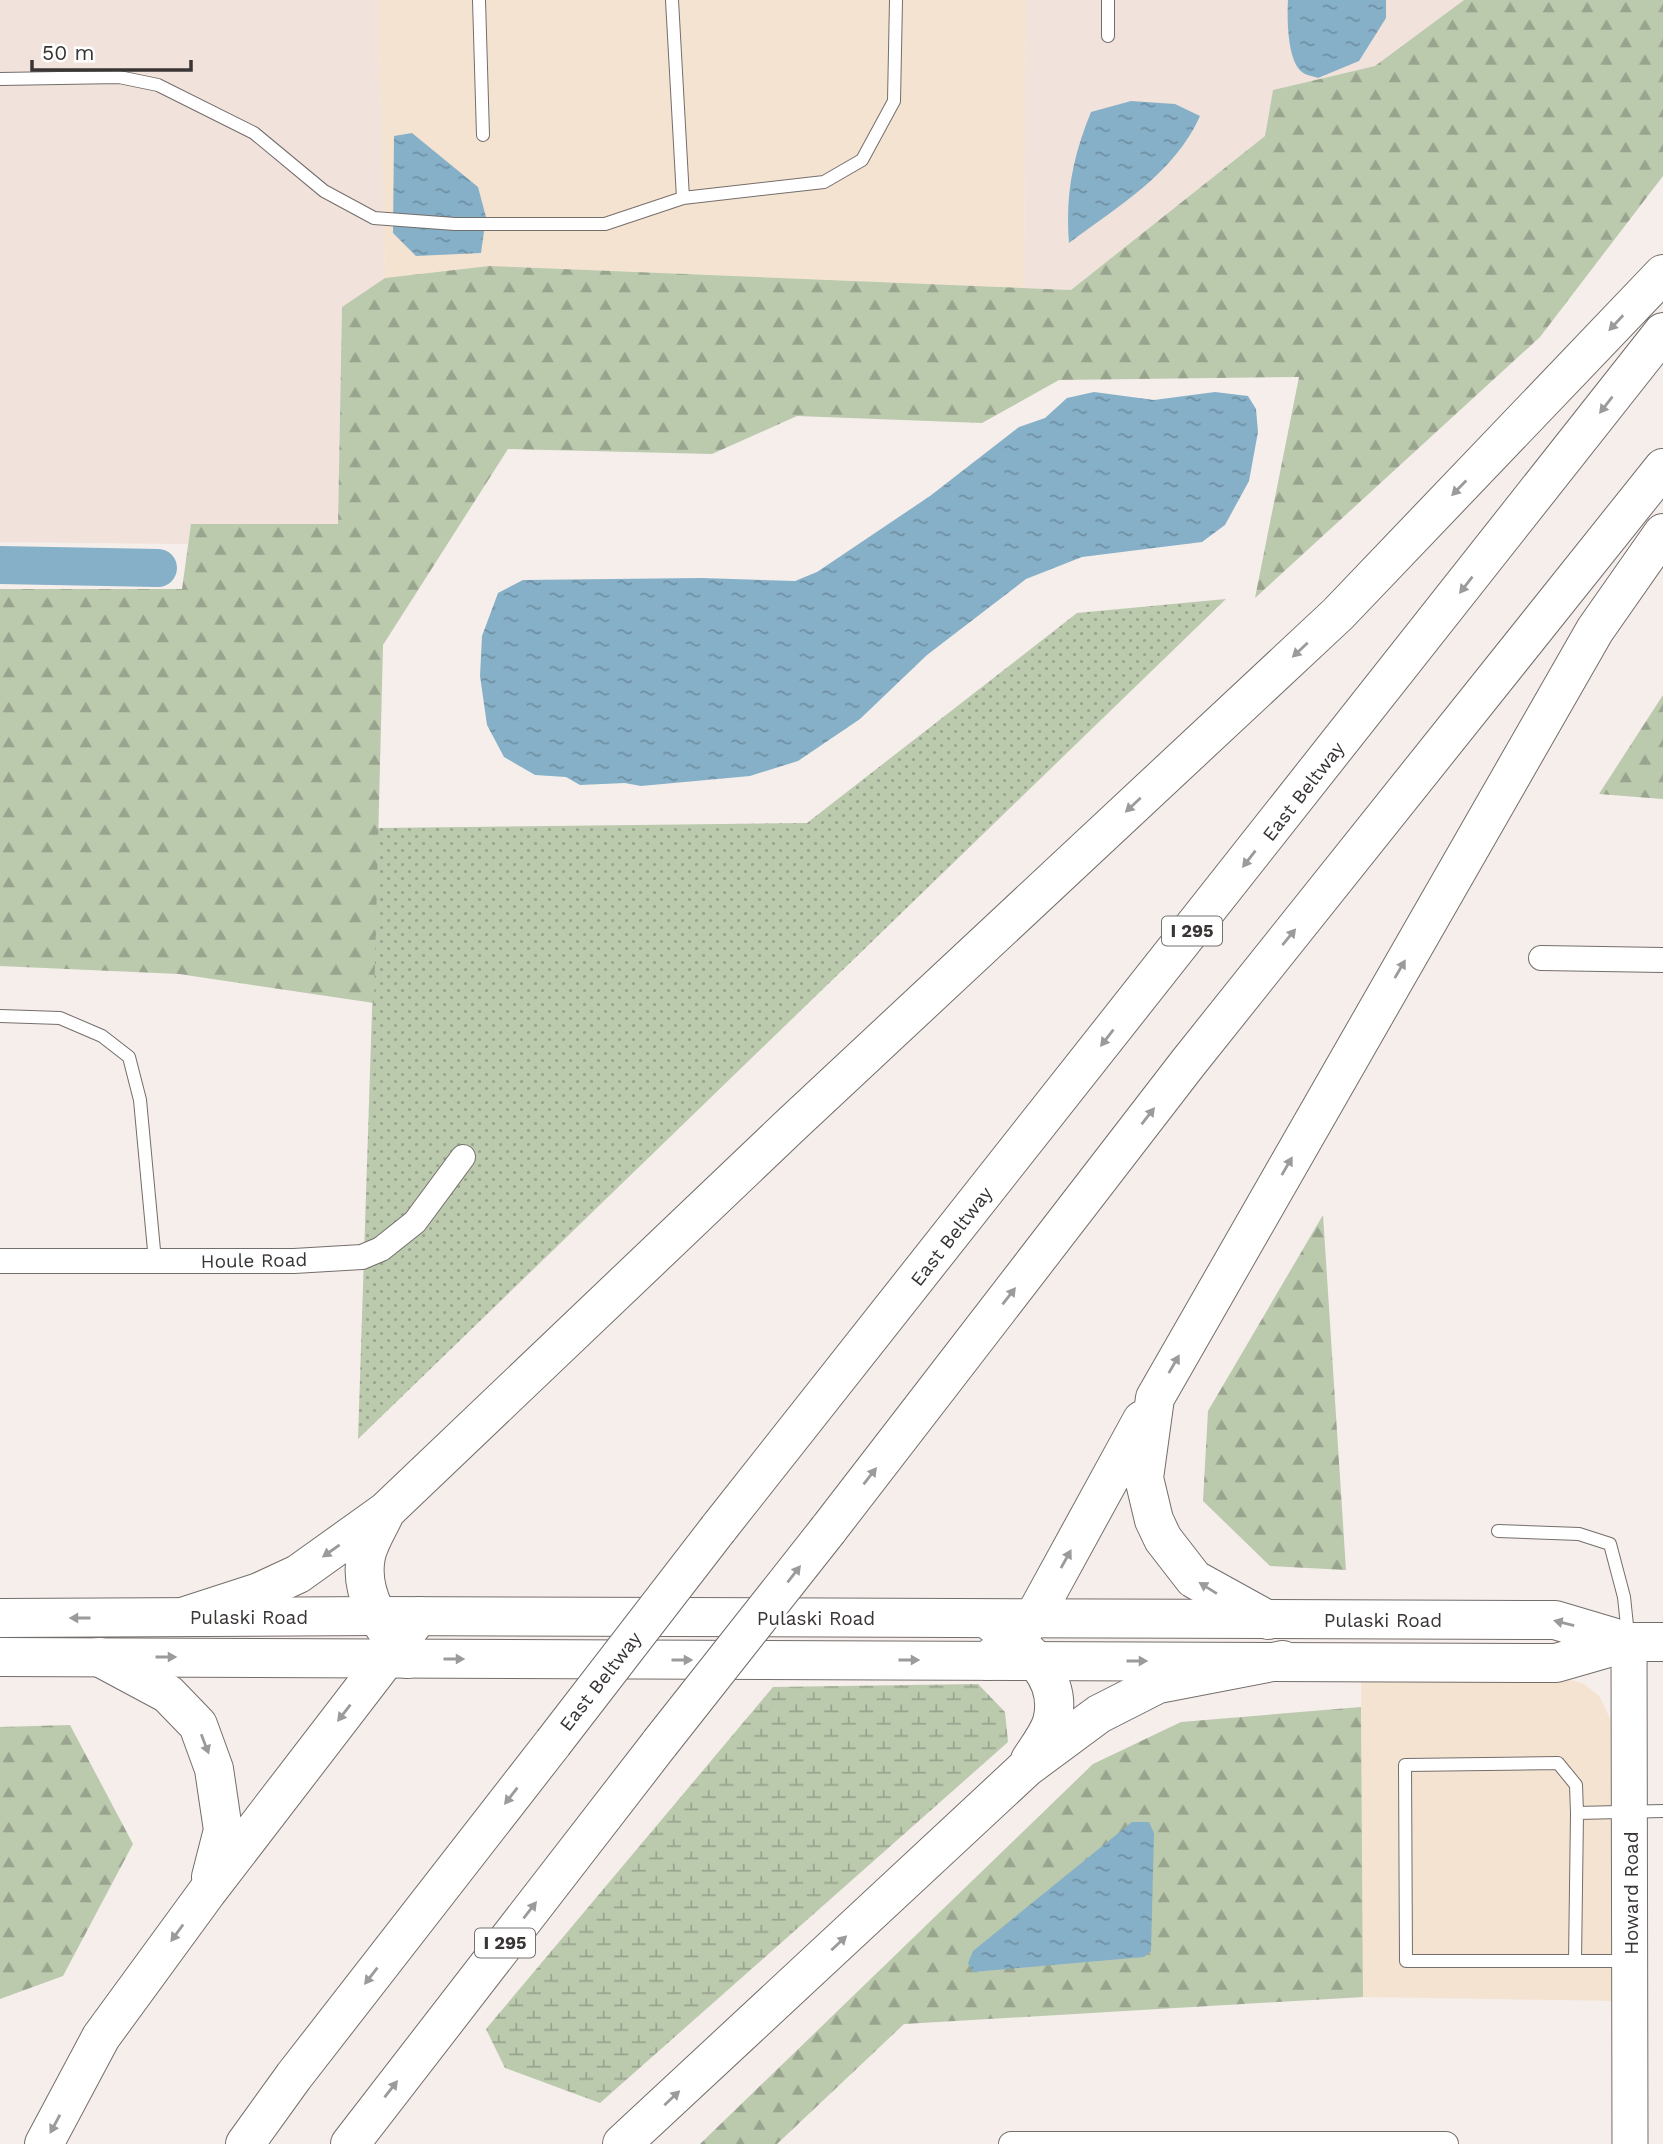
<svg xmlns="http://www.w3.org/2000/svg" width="1663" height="2144" font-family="'Work Sans',sans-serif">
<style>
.commercial{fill:#f4e3d1}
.built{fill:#f1e2db}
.grass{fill:url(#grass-dots)}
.forest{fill:url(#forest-firs)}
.wetland{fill:url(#wetland-marsh)}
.water{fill:url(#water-ripples)}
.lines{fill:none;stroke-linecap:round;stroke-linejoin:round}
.river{stroke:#86b0c8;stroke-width:38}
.lane-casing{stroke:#746e6b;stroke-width:14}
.street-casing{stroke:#746e6b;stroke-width:26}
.secondary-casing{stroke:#746e6b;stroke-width:37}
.primary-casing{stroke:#746e6b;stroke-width:40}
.highway-casing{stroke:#746e6b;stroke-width:40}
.lane{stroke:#fff;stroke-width:12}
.street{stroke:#fff;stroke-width:24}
.secondary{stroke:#fff;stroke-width:35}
.primary{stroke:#fff;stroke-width:38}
.highway{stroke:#fff;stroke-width:38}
.highway-bridge-casing{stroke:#746e6b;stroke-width:40;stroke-linecap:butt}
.highway-bridge{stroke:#fff;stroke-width:38}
.oneway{fill:#9c9a9a}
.labels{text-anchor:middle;stroke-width:5;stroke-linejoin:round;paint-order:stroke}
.shield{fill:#fff;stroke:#747271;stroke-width:2}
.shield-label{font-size:18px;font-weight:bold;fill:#383534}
.street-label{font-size:19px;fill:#383534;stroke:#fff}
</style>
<defs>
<pattern id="grass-dots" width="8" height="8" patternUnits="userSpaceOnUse" patternTransform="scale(1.75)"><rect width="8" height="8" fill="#bbc9ad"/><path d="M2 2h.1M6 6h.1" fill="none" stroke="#99a48e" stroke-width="1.8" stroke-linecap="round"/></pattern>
<pattern id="forest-firs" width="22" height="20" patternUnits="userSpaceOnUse" patternTransform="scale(1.75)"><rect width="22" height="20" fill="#bbc9ad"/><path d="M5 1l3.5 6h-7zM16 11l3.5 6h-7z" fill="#99a48e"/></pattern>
<pattern id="wetland-marsh" width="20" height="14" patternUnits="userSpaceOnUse" patternTransform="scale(1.75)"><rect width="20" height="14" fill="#bbc9ad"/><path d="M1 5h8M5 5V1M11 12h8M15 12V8" fill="none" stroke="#99a48e"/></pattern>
<pattern id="water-ripples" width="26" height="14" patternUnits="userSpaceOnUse" patternTransform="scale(1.75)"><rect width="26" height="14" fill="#86b0c8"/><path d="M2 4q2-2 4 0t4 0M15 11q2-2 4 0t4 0" fill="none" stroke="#6f90a3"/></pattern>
</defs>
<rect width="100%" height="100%" fill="#f5eeeb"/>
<path class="commercial" d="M378 0H1026L1024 288 489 266 385 278Z
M1361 1674 1558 1676 1584 1684 1600 1697 1611 1721 1622 2001 1363 1997Z"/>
<path class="built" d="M0 0H378L385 278 342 307 338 524H191L188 544 0 542Z
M1026 0H1464L1375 66 1273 90 1265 136 1071 290 1024 288Z"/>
<path class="grass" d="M1226 599 358 1439 378 828 807 823 1077 613Z"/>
<path class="forest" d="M1464 0H1663V176L1540 337 1255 598 1299 377 1059 380 982 423 797 416 712 454 508 449 383 645 374 1003 179 974 0 966V589H182L191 524H338L342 307 385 278 489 266 1071 290 1265 136 1273 90 1375 66Z
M1663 695V799L1599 794Z
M1323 1215 1346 1570 1270 1566 1203 1501 1208 1411Z
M1361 1707 1363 1997 904 2024 777 2144H700L1093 1764 1181 1722Z
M70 1725 133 1844 63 1976 0 1999V1727Z"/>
<path class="wetland" d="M978 1684 1005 1712 1008 1742 600 2103 505 2068 486 2029 773 1687Z"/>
<path class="water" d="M1288 0H1386V18L1359 61 1318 78C1313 76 1305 75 1302 72 1287 61 1287 17 1288 0Z
M1131 101 1175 104 1200 116C1175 173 1117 207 1069 243 1065 195 1073 156 1091 112Z
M412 133 478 187 486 217 481 253 416 256 393 233 394 136Z
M1094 392 1154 400 1215 392 1248 396 1256 409 1258 432 1249 481 1225 525 1202 542 1082 557 1026 579 927 655 860 719 798 761 750 776 641 786 625 783 580 785 566 777 535 775 504 757 487 725 480 676 482 636 498 593 523 580 701 578 795 581 817 572 930 496 1019 427 1045 418 1067 398Z
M1132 1822H1149L1154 1833 1151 1951 1144 1957 973 1972 968 1963 973 1951Z"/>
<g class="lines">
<path class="river" d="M0 565 158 568"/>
<defs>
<path id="lane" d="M479 0 483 135
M672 0 683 198
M1108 0V36
M0 79 119 77 158 85 254 133 324 191 374 218 455 224H605L683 198 824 182 862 160 894 101 896 0
M0 1016 60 1018 102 1036 129 1057 140 1100 155 1261
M1498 1531 1579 1534 1610 1544 1624 1597 1628 1635
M1575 1961 1577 1813
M1627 1961H1406L1405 1765 1558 1763 1576 1785 1577 1813 1663 1811"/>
<path id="street" d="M1541 958 1663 960
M0 1261H294L362 1257 381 1249 415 1222 463 1157
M1011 2144H1446"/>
<path id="secondary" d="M1629 1642 1630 2144"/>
<path id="primary" d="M0 1618 375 1616 1555 1620 1629 1642
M0 1657 1556 1663 1629 1642H1663"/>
<path id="highway" d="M386 1511C380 1525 369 1541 366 1556 358 1596 385 1630 407 1659
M718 1529 1663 332
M828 1530 1188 1063 1663 468
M182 1617 259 1592 298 1574 386 1511 792 1124 1338 614 1663 274
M987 1619C1020 1645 1065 1673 1052 1722 1048 1735 1037 1749 1030 1760
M1268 1620 1194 1579 1163 1539 1154 1520 1144 1478 1155 1398 1595 630 1663 533
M99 1657 168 1694 198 1725 214 1769 223 1830 211 1877
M988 1661 1033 1619 1142 1420
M44 2144 101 2037 207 1892 419 1616
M245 2144 294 2076 553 1743
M350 2144 660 1743
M622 2144 1026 1768 1099 1714 1158 1684 1283 1660"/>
</defs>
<use href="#lane" class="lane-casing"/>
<use href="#street" class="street-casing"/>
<use href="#secondary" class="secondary-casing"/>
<use href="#primary" class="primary-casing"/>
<use href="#highway" class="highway-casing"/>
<use href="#lane" class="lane"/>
<use href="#street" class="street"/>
<use href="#secondary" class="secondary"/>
<use href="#primary" class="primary"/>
<use href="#highway" class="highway"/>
<defs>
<path id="highway-bridge" d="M553 1743 718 1529
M660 1743 828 1530"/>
</defs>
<use href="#highway-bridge" class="highway-bridge-casing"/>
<use href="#highway-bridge" class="highway-bridge"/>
</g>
<defs><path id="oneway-solid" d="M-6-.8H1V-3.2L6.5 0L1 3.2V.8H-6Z" transform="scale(1.75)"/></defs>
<g class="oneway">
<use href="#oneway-solid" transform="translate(1616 323) rotate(133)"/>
<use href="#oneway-solid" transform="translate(1606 405) rotate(128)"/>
<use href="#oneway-solid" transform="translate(1459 488) rotate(134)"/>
<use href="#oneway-solid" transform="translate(1466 585) rotate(128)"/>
<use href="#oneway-solid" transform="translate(1300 650) rotate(137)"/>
<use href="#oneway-solid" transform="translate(1133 805) rotate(137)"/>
<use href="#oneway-solid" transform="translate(1249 859) rotate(128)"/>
<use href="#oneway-solid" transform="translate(1289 937) rotate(-51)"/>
<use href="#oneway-solid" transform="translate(1400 969) rotate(-60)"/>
<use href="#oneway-solid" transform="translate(1107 1038) rotate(128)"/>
<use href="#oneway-solid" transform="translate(1148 1116) rotate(-52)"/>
<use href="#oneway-solid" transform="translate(1287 1166) rotate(-60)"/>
<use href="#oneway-solid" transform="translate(1009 1296) rotate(-52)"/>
<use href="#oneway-solid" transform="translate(1174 1364) rotate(-60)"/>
<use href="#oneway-solid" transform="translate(870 1476) rotate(-52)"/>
<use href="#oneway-solid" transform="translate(331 1551) rotate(145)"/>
<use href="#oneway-solid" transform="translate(1066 1559) rotate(-61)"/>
<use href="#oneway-solid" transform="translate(794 1574) rotate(-52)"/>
<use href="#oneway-solid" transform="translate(1208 1588) rotate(-148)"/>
<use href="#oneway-solid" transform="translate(80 1618) rotate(180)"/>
<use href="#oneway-solid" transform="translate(1564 1623) rotate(-166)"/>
<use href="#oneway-solid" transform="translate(166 1657)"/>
<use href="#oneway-solid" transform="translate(454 1659)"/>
<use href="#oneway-solid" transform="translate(682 1660)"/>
<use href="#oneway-solid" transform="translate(909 1660)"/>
<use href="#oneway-solid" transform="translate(1137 1661)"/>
<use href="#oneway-solid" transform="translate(344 1713) rotate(128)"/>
<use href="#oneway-solid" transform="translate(205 1744) rotate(69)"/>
<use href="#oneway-solid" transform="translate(511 1796) rotate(128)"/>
<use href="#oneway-solid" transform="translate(530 1910) rotate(-52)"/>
<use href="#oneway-solid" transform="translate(177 1933) rotate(126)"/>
<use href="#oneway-solid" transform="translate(839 1943) rotate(-43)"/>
<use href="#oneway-solid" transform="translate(371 1976) rotate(128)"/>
<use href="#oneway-solid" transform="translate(391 2089) rotate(-52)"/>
<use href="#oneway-solid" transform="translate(672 2098) rotate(-43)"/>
<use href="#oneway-solid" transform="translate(55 2124) rotate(118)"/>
</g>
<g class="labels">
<g class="shield">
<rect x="1162" y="916.5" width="60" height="29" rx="5"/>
<rect x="475" y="1928.5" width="60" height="29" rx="5"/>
</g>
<g class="shield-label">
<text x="1192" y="937">I 295</text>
<text x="505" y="1949">I 295</text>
</g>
<g class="street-label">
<text transform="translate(1303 791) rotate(-52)" y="7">East Beltway</text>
<text transform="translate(951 1236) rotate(-52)" y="7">East Beltway</text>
<text transform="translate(254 1260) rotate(-1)" y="7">Houle Road</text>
<text x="249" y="1624">Pulaski Road</text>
<text x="816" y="1625">Pulaski Road</text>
<text x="1383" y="1627">Pulaski Road</text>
<text transform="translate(600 1681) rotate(-52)" y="7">East Beltway</text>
<text transform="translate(1631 1893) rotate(-90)" y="7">Howard Road</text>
</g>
</g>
<path d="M32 60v10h159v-10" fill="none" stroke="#383534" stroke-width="3.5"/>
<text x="42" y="60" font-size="21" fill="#383534" stroke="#ffffff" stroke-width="5" paint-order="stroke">50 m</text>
</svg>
